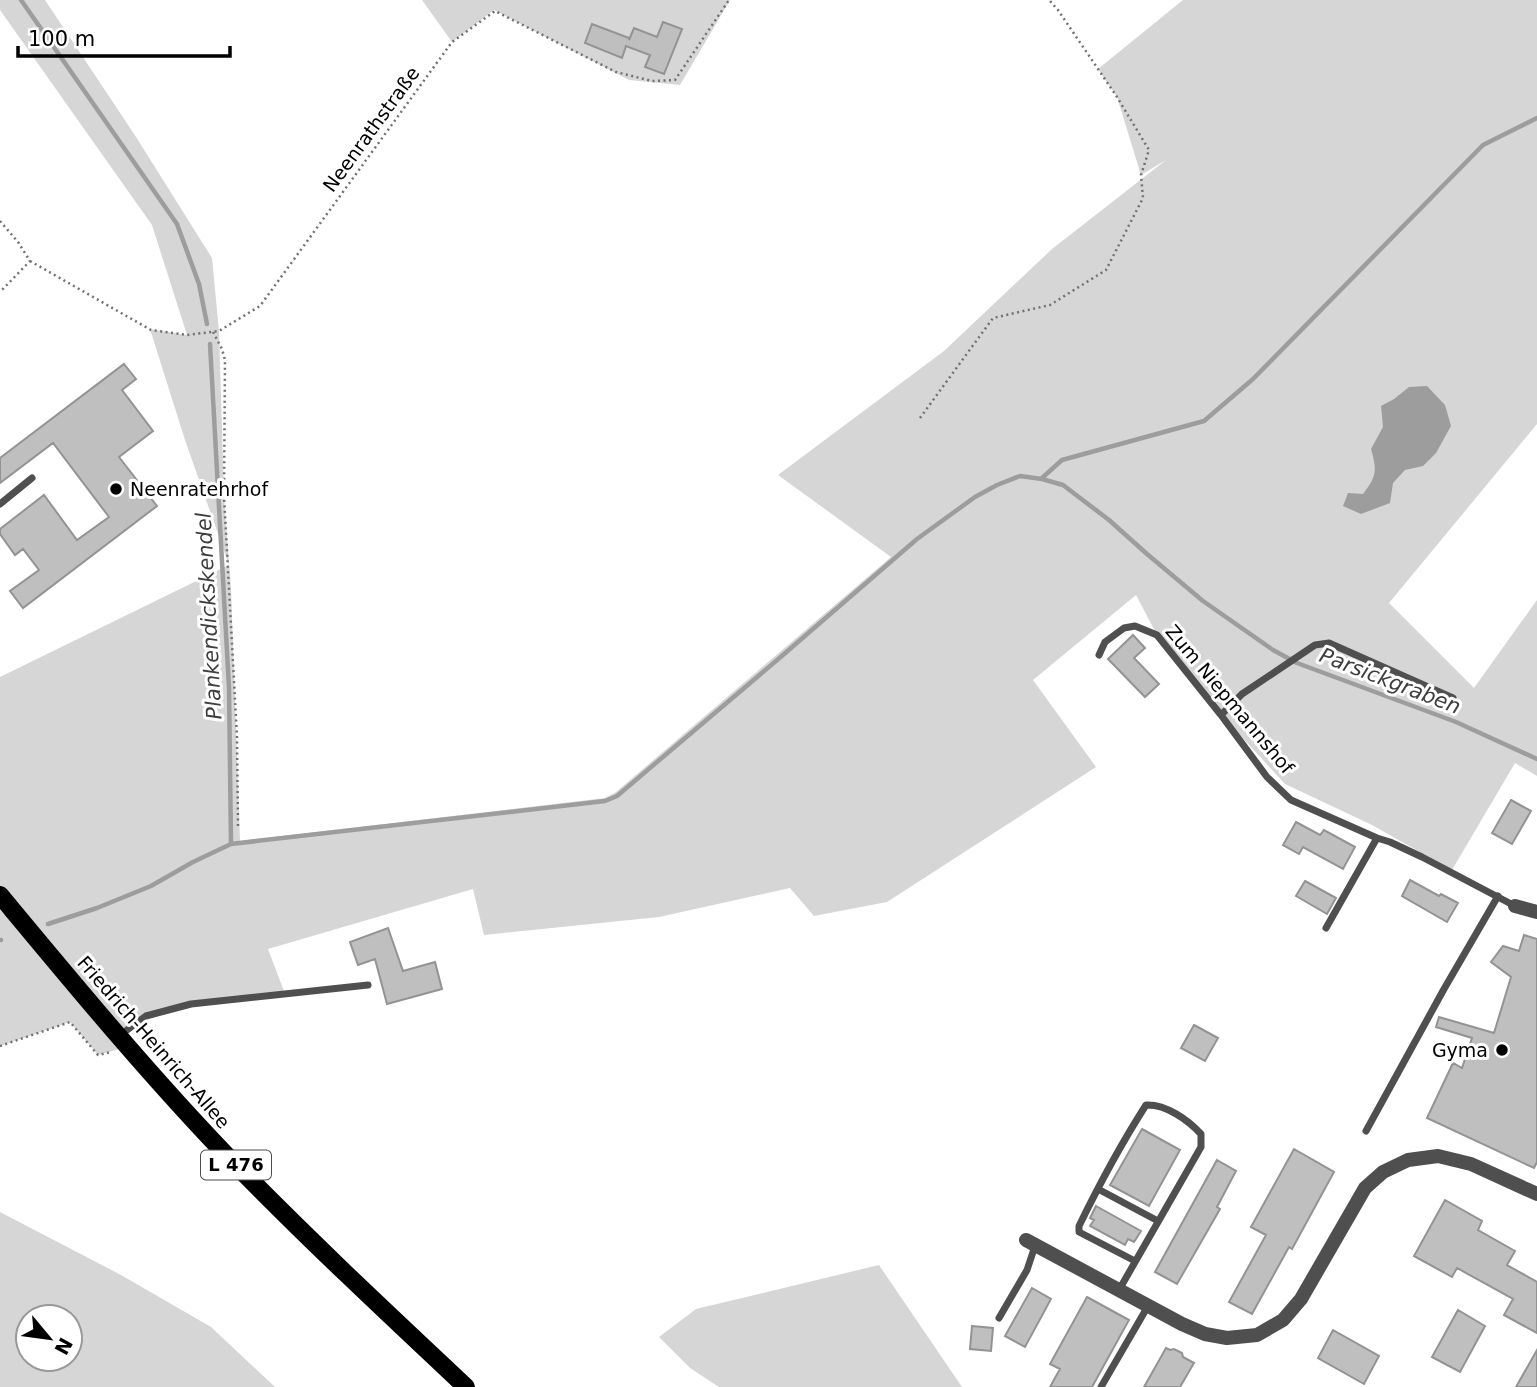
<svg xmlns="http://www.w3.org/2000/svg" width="1537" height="1387" font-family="'DejaVu Sans',sans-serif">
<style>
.green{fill:#d6d6d6;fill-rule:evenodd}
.water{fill:#9d9d9d}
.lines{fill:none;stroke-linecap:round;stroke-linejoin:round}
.stream{stroke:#9d9d9d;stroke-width:4.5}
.building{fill:#bfbfbf;stroke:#939393;stroke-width:2}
.path{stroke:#717171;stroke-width:2.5;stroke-dasharray:2 3.5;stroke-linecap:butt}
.lane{stroke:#4f4f4f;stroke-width:7}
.street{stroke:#4f4f4f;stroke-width:14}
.primary{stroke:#000;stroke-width:18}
.poi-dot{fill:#000;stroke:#fff;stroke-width:2.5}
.labels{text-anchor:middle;stroke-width:6;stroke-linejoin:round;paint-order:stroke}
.shield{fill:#fff;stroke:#4c4c4c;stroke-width:2}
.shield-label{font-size:18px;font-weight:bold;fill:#000}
.street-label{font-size:19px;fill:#000;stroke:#fff}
.poi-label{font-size:19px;fill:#000;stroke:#fff;text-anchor:start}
.water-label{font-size:21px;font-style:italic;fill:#3e3e3e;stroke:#fff}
</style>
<rect width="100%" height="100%" fill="#fff"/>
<path class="green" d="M0 0H45L136 137 212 258 219 331 224 496 231 589 240 841 605 798 616 792 891 557 778 475 944 351 1052 249 1166 160 1141 175 1117 97 1098 69 1183 0H1537V424L1389 603 1474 688 1537 600V776L1515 763 1452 870 1372 825 1285 784 1205 697 1157 635 1136 595 1033 680 1096 767 887 902 814 916 790 888 659 917 484 935 473 889 268 949 285 994 191 1004 146 1016 119 1036 127 1047 98 1055 70 1022 0 1046V677L229 565 185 440 150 329 187 335 152 225 0 10Z
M422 0H730L680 85 629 80 494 10 452 42Z
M0 1212 121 1275 211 1327 275 1387H0ZM28 1317H70V1359H28Z
M879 1265 962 1387H719L690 1368 659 1337 696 1309Z"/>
<path class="water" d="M1427 386 1445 405 1451 426 1436 453 1423 466 1405 470 1393 483 1390 503 1361 514 1343 506 1348 493 1363 494C1377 476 1377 470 1371 449L1383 427 1381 406 1394 399 1409 387Z"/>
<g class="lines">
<path class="stream" d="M21 0 177 224 199 284 207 324
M210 344 229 688 231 844
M1042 478 1062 460 1204 421 1253 379 1483 145 1537 118
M48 924 97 908 151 886 193 862 231 844 605 801 617 796 776 661 917 539 975 497 997 485 1020 476 1042 479 1063 485 1109 520 1147 554 1203 601 1273 650 1297 663 1456 722 1537 759
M0 940H1"/>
</g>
<path class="building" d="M663 22 682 29 664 74 645 67 650 55 626 46 622 58 585 43 592 24 629 38V40L634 28 657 37Z
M124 364 136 379 122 390 153 431 119 457 157 506 23 608 10 591 39 570 23 549 15 555 0 534V529L44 495 77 540 109 517 53 443 0 483V458Z
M1133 635 1145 648 1134 658 1159 684 1145 697 1108 659Z
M1511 800 1531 811 1512 844 1492 833Z
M1296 822 1320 835 1324 830 1355 847 1343 869 1303 847 1299 854 1283 845Z
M1410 880 1439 896 1441 894 1458 903 1447 922 1402 896Z
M1305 881 1336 898 1327 914 1296 896Z
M388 928 403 971 435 962 442 989 387 1004 375 959 358 965 350 942Z
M1524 935 1537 939V1162L1534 1168 1427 1118 1453 1063 1462 1068 1472 1038 1436 1027 1439 1017 1494 1033 1511 977 1491 962 1503 946 1519 951Z
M1194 1025 1218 1038 1205 1061 1181 1048Z
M1142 1129 1180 1150 1149 1206 1110 1185Z
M1294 1149 1334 1172 1292 1249 1289 1247 1252 1314 1229 1302 1266 1235 1251 1227Z
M1217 1160 1236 1171 1217 1207 1220 1209 1177 1284 1155 1272Z
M1445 1200 1482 1221 1478 1230 1515 1251 1507 1265 1537 1282V1333L1504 1315 1513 1299 1457 1268 1452 1277 1414 1256Z
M1096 1206 1141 1231 1134 1242 1128 1239 1125 1245 1090 1226 1094 1220 1090 1218Z
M1032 1288 1051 1299 1025 1347 1005 1336Z
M1087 1297 1129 1320 1092 1387H1050L1060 1369 1050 1364Z
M1458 1310 1485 1326 1460 1372 1432 1357Z
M972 1326 993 1328 991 1351 970 1349Z
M1333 1330 1379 1356 1364 1384 1318 1358Z
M1166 1348 1170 1350 1174 1349 1182 1353 1183 1357 1194 1363 1180 1387H1144Z
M1537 1350V1387H1516Z"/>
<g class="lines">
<path class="path" d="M0 221 18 242 30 261 0 292
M30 261 151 330 187 335 219 331 260 306 452 42 495 11 616 72 652 81 675 80 729 0
M213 332 222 349 225 360 224 496 237 737 238 826
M920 418 993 318 1050 305 1106 270 1143 198 1141 175 1149 150 1117 97 1058 10 1049 0
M0 1046 70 1022 98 1055 111 1052"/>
<path class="lane" d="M0 504 32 478
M1099 655 1105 642 1124 628 1135 626 1157 635 1221 715 1267 777 1291 800 1377 838
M1221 715 1242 694 1315 645 1329 643 1453 698
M1326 928 1377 838 1390 842 1422 857 1515 906
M119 1036 146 1016 191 1004 368 985
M1366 1131 1444 989 1498 896
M1098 1189 1158 1221
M1119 1290 1201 1147V1134C1188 1120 1166 1104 1146 1105 1121 1144 1099 1185 1079 1226V1232L1135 1261
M999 1318 1027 1270 1035 1246
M1101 1387 1148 1306"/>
<path class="street" d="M1515 906 1537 912
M1026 1240 1182 1324 1205 1334 1227 1338 1257 1335 1283 1320 1301 1299 1365 1188 1383 1172 1408 1160 1438 1156 1471 1164 1537 1194"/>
<path class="primary" d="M0 895C74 984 149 1075 230 1159 306 1237 386 1312 466 1387"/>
</g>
<g class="poi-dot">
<circle cx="116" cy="489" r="7"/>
<circle cx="1502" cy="1050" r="7"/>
</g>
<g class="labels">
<rect class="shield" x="201" y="1150.5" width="70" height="29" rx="5"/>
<g class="shield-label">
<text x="236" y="1171">L 476</text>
</g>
<g class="street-label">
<text transform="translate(371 129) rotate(-54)" y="7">Neenrathstraße</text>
<text transform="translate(1230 699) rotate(50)" y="7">Zum Niepmannshof</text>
<text transform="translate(154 1042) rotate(49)" y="7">Friedrich-Heinrich-Allee</text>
</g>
<g class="poi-label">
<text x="130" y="496">Neenratehrhof</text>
<text x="1488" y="1057" text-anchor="end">Gyma</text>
</g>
<g class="water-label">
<text transform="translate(209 616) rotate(-93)" y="7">Plankendickskendel</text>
<text transform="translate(1390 681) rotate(21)" y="7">Parsickgraben</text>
</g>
</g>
<g transform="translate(49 1338) rotate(119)"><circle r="33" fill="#ffffff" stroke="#999999" stroke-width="2"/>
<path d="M0-5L12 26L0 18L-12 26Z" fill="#000000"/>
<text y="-10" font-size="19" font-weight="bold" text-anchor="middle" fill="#000000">N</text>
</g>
<path d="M18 46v10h212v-10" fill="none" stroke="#000000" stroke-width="3.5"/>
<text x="28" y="46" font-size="21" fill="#000000" stroke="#ffffff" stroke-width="5" paint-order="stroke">100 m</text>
</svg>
